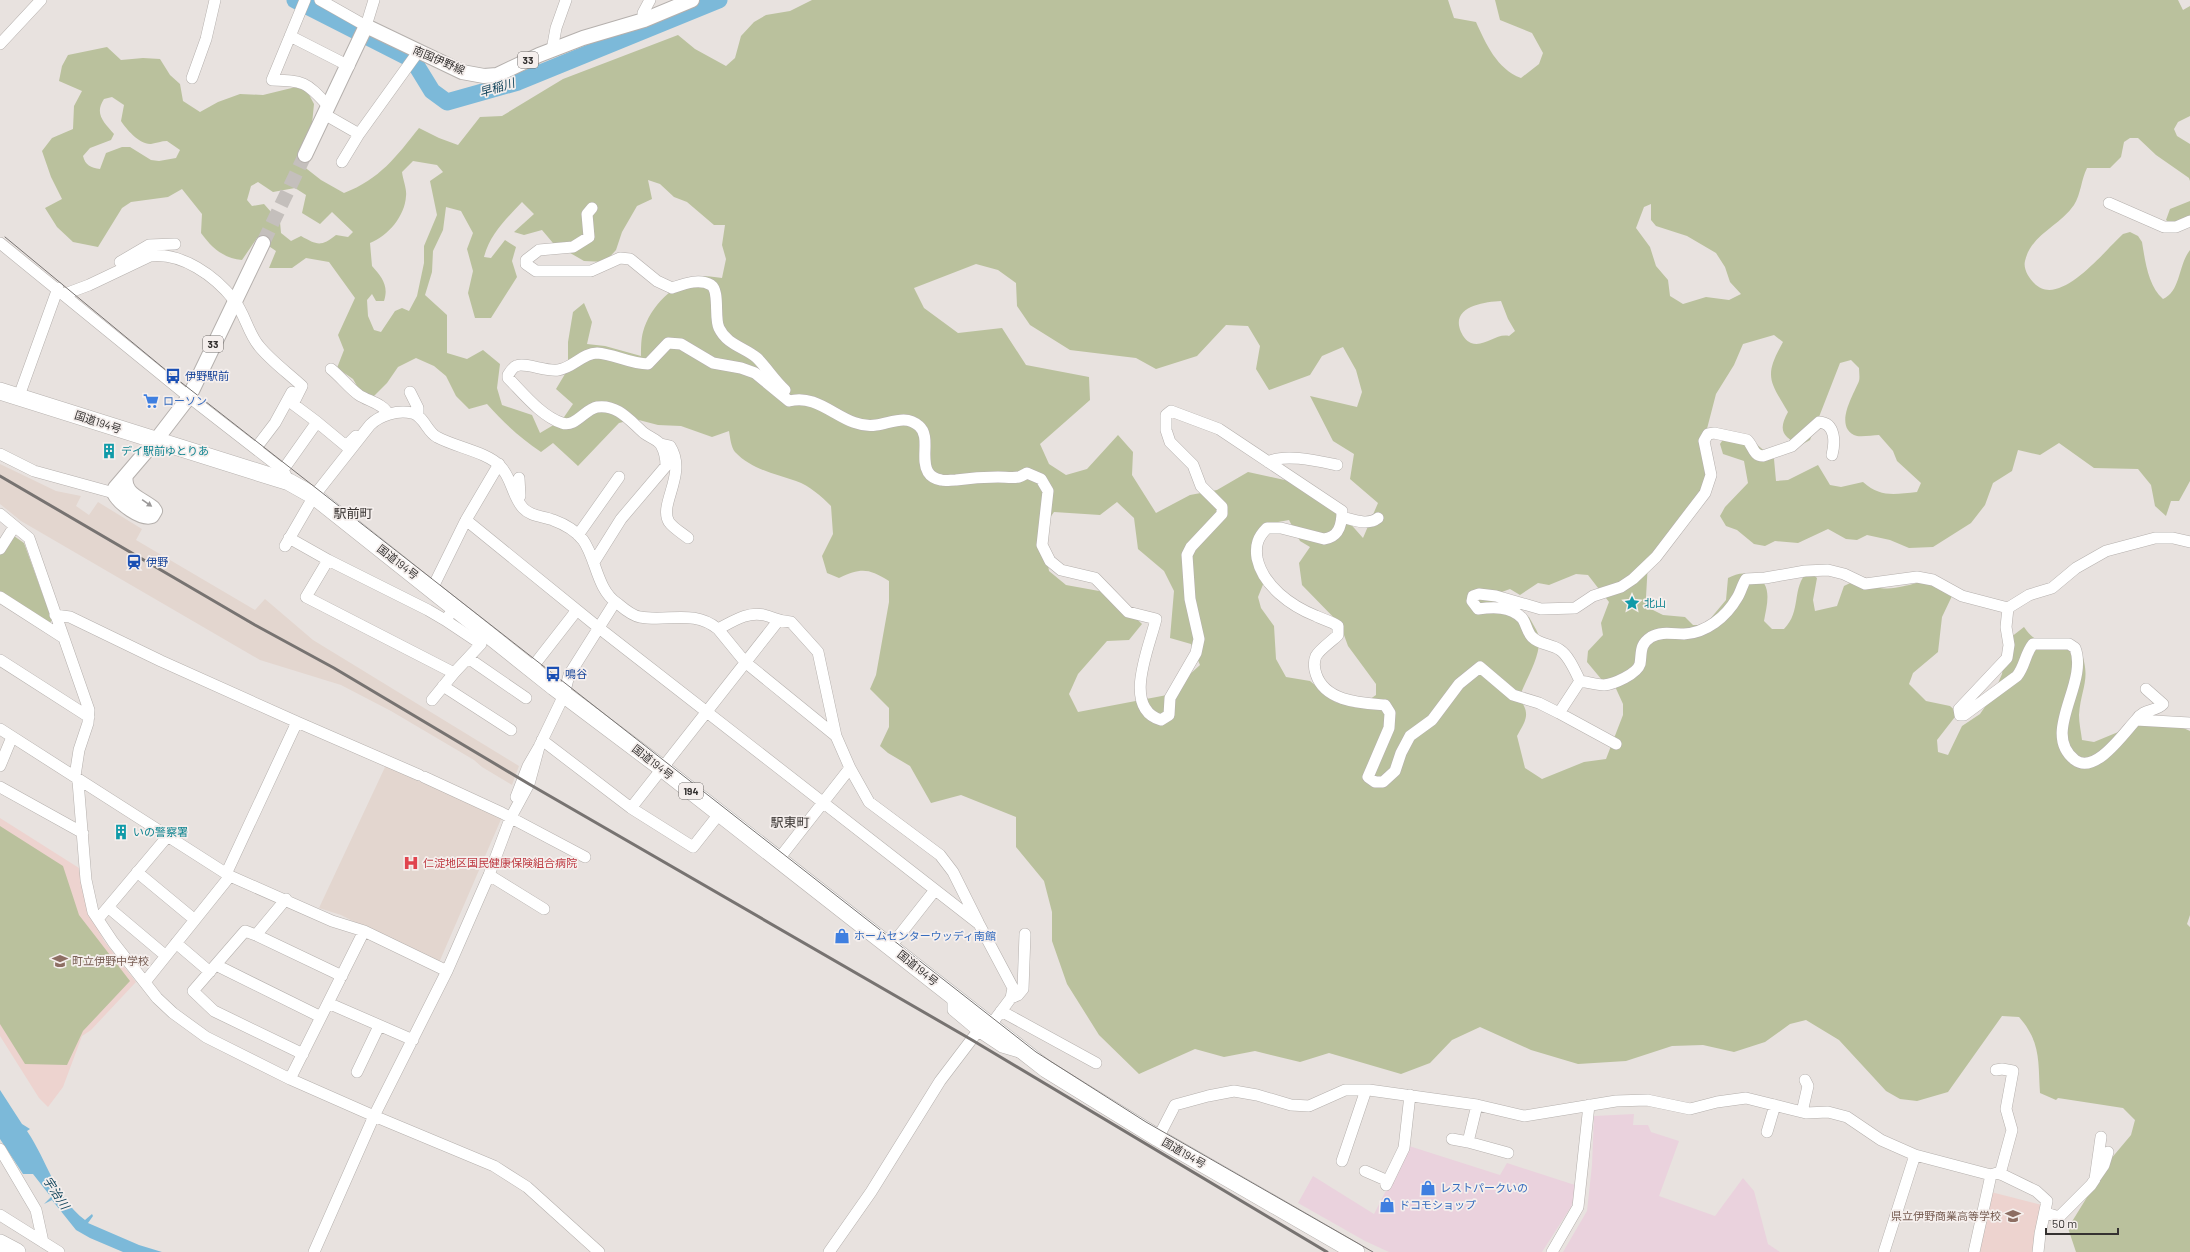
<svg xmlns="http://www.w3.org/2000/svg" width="2190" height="1252" font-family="Barlow,'Noto Sans JP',sans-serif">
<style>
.commercial{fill:#ead2dd}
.built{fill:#e3d6cf}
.education{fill:#edd3cf}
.green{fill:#bac19d;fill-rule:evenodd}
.water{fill:#7cb9d9}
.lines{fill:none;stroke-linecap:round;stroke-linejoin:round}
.river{stroke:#7cb9d9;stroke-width:17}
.major-tunnel{stroke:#c4bfbc;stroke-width:14;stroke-dasharray:14 7;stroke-linecap:butt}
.minor-casing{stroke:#b5b0ad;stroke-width:12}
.major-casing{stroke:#b5b0ad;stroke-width:16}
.highway-casing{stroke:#b5b0ad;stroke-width:18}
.minor{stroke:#fff;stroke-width:11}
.major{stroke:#fff;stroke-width:14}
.highway{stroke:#fff;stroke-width:17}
.tram{stroke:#777371;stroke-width:1}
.rail{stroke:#777371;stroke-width:3}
.oneway{fill:#9a9898}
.labels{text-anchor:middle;stroke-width:3.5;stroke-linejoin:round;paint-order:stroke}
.shield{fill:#f5efed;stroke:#6f6b69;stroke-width:1}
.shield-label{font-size:10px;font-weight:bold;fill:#353231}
.street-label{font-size:11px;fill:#353231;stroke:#f5efed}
.transit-label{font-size:11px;fill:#164399;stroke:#f5efed;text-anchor:start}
.shop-label{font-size:11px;fill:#366cbe;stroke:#f5efed;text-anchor:start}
.culture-label{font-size:11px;fill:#0d838f;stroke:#f5efed;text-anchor:start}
.health-label{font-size:11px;fill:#be3a42;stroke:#f5efed;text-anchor:start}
.education-label{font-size:11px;fill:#785e54;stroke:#f5efed;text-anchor:start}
.water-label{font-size:12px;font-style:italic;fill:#13465d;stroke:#f5efed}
.quarter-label{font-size:13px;fill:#393432;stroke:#f5efed}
</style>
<rect width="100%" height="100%" fill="#e8e2df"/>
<path class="commercial" d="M1634 1114 1633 1125H1648L1651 1132 1679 1141 1659 1196 1715 1216 1743 1178 1754 1191 1768 1244 1780 1252H1563L1587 1211 1592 1165 1594 1116Z
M1409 1146 1500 1175 1507 1163 1578 1186 1571 1207 1542 1252H1389L1365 1241 1298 1203 1313 1176 1374 1214Z"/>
<path class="built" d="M0 464 56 491 81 496 76 506 89 515 98 502 142 529 136 540 255 610 265 599 313 640 519 766 512 785 482 767 474 760 391 711 341 685 260 660 21 521 0 504Z
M386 765 502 817 438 965 341 915 319 908Z"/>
<path class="education" d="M0 818 79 868 88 910 104 941 136 982 91 1030 82 1036 63 1087 48 1107 39 1098 0 1036Z
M1991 1192 2042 1205 2035 1252H1980Z"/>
<path class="green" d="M812 0H1448L1454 18 1476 22C1486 44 1497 69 1521 78L1539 64 1543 53 1532 33 1500 20 1495 0H2178L2183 10 2190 6V116L2178 122 2174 129 2177 136 2190 144V181L2189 178 2156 155 2138 138H2130L2124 142 2121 157 2110 168H2087C2081 180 2081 194 2074 205 2059 227 2031 234 2025 261 2023 269 2029 278 2034 283 2059 310 2105 250 2123 234L2130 232 2138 236 2142 242C2145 260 2148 286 2163 299 2181 291 2178 265 2190 250V481L2179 501H2171L2166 516 2155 506 2151 485 2138 469 2094 468 2059 443 2040 455 2018 450 2012 471 1993 483 1985 505 1971 523 1933 547 1909 548 1890 540 1867 535 1857 540 1846 539 1828 529 1798 543 1775 541 1765 546 1754 544 1737 530 1726 526 1720 516 1725 507 1748 483 1744 461 1723 454 1720 444 1726 435 1748 437 1774 459 1776 481 1788 480 1818 465 1830 485 1841 487 1863 482C1881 498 1895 494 1917 492L1921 483 1897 461 1893 451 1879 435C1873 435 1863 437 1857 436 1832 428 1854 394 1859 381 1860 377 1859 372 1859 368L1851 360 1840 363 1810 440 1801 445C1782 437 1778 430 1788 412 1769 380 1764 376 1783 342L1774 335 1743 344 1734 365 1716 394 1702 448 1708 480 1648 562 1646 597 1651 609 1663 615 1685 617 1693 625H1705L1726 600 1728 578C1736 574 1743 572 1752 575 1774 582 1767 604 1764 621L1772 629H1784C1802 611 1791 588 1808 571L1817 578 1813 600 1815 611 1837 606 1844 586 1854 581C1887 593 1894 589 1927 580L1952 596 1942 617 1938 652 1913 673 1909 684 1926 701 1950 706 1958 713 1937 740 1938 752 1948 755 1962 726 1980 714 1993 695 2002 674 2006 641 2024 627C2038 648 2058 648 2080 649 2092 679 2081 687 2079 715 2079 723 2081 732 2082 740L2094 742 2157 716 2190 731V915L2187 924 2190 927V1252H2076L2068 1228 2110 1160 2131 1135 2135 1120 2123 1108 2058 1098 2056 1100 2040 1093C2038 1061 2041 1042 2019 1017L2002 1016 1948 1092 1917 1101 1900 1099 1886 1091 1839 1040 1806 1020 1790 1024 1765 1042 1734 1052 1703 1045 1672 1046 1626 1061 1578 1064 1531 1050 1480 1027 1452 1040 1430 1063 1401 1074 1329 1053 1300 1062 1255 1051 1224 1057 1195 1049 1139 1074 1099 1035 1067 984 1052 941V912L1044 881 1016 847V817L961 795 931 803 910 766 888 753 880 746 889 727V708L870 689 876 675 889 602V581C868 568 861 568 839 578L827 573 822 556 833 534 831 506C821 496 810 486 796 481 775 474 751 469 735 452 731 447 730 437 729 431L712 437 681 426 658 425 635 419 619 423 578 466 553 443 541 452C520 438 504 423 487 404L469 409 456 396 446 376 434 366 416 358 398 367 387 383 371 399 361 393 353 379 337 368 344 350 338 335 355 298 329 262 306 258 292 268H269L276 251 257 238 242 260C223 258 212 248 201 233L202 214 182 189 168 197 131 202 122 208 98 247 73 242 57 227 45 208 62 199 51 177 42 151 52 138 73 129 74 106 82 91 59 81 62 66 68 55 107 47 121 60 143 58 160 59 170 75 180 84 183 101 200 112 218 102 240 94 263 95 304 85 314 104 312 124 298 162 321 180 344 193C380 179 396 157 419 128L439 138 458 145 480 117 502 116 563 79 678 35 695 49 726 66 735 58 741 36 754 22 766 15 790 11ZM112 97 124 105 121 121C126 129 140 145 151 144 157 143 161 141 167 141L180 150 176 158 159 161 151 160 130 147H122L106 153 100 169C91 168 85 165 83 156L90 148 111 140 114 134C104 122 94 114 104 99ZM413 161 437 165 443 172 430 181 437 215 424 246V263L417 296 409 311 402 308 395 311 381 332 374 330 368 316 367 300 372 294 376 301H384C389 286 382 277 372 266L370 243C388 236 405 216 406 196 407 189 403 180 402 172ZM648 180 660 184 674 197 687 202 714 225H725L722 245 726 259 722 278C715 277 706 275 700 277 674 283 650 306 643 332 641 339 641 349 641 356L605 346 587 344 592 322 584 303 573 312 568 342V369L556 389 573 404 562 420 540 433 532 415 502 405 497 388 500 364 483 350 467 359 447 353V315L425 295 432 272 433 251 443 230 446 207 461 211 473 233 467 249 473 271 468 293 475 318H491L517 277 512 261 516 247 505 240 491 258 484 257C490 234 506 219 522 202L534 214 514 232 524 235 542 230 553 243 584 261 605 262 616 250 622 232 637 206 652 199ZM258 182 273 192 295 188 306 195 302 213 320 224 332 212 353 232 348 237 336 235C321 247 317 245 301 236L291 241 281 233 280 222 264 204 252 206 247 200 251 186ZM1651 204V220L1656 226 1687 236 1716 253 1725 267 1730 282 1741 294 1729 300 1706 297 1683 304 1670 296 1668 280 1656 266 1650 247 1636 228 1644 207ZM976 264 998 270 1016 283 1017 306 1030 325 1070 350 1136 358 1156 369 1197 356 1226 325 1248 326 1260 346 1256 369 1269 390 1310 375 1322 356 1343 347 1356 370 1362 392 1357 407 1310 396 1333 441 1354 454 1350 479 1378 503 1363 538 1332 503 1307 485 1248 472 1217 490 1190 495 1156 513 1132 475 1133 452 1118 435 1087 469 1066 475 1049 464 1040 444 1090 400 1089 377 1026 365 1002 328 958 333 924 308 914 288ZM1501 301 1508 319 1515 331 1509 336C1496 333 1484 348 1471 343 1466 341 1463 336 1461 332 1450 307 1483 302 1501 301ZM1117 502 1134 518 1138 549 1164 571 1174 591 1170 638 1191 644 1200 665 1167 695 1078 712 1069 694 1078 674 1107 641 1129 640 1142 624 1110 593 1066 585 1049 571 1042 529 1054 512 1100 515ZM1289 520 1300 541 1310 547 1299 563 1302 585 1340 624 1348 646 1376 684V695L1357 708 1335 702 1310 681 1286 677 1276 659 1274 626 1261 608 1258 597 1266 577 1260 545 1268 524ZM1576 574 1588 575 1609 602 1601 623 1603 635 1588 651 1587 662 1602 680 1613 682 1623 704V715L1606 759 1584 762 1542 779 1525 768 1517 736C1526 720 1531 714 1519 698 1525 681 1541 656 1539 638 1538 631 1532 623 1529 617L1499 603V593L1510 589 1520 595 1538 583 1549 585Z
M2190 201V226L2175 228 2166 220 2170 209Z
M14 536 24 543 52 620 49 624 0 591V555Z
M0 826 63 866 79 915 130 981 83 1031 67 1065 25 1064 0 1024Z"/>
<path class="water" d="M0 1090 22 1124 30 1129 27 1131C48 1162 54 1196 85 1220L92 1214 93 1216 88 1223 139 1245 162 1252H123L90 1238 76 1230 52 1200 44 1204 51 1197 33 1174H23L0 1139Z"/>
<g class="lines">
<path class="river" d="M295 0 413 60 432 91 447 102 518 82 719 0"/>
<path class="major-tunnel" d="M263 243 305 155"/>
<defs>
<path id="minor" d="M305 0 272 80C303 81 306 81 328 106
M320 0 366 26 374 0
M644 20 643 13 650 0
M290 36 349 66
M0 44 41 0
M552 50 556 28 566 0
M192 78 206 39 215 0
M324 114 359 134
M342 162 359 134 418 52
M2109 203 2164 227H2176L2190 221
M592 208 587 214 589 237 573 247 539 250 526 260V264L536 271H591L620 258 630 259 657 281 672 288C684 284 699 278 711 285 720 291 714 318 719 328 727 345 744 347 757 358 767 368 774 380 785 390
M0 243 189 397 283 470 286 476
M120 262 149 245 175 244
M65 294 89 285 150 256C182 252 215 276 234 300 245 314 248 333 259 346 271 361 288 373 302 386L293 404 317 422 283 470
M331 369C341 377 349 388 359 395 368 401 384 404 388 414
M410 392 418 408V416
M19 396 58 288
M317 422 346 446 356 436
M661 444 670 446C688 474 658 504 669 522 673 528 682 533 688 538
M256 448 275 423 292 392
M0 454 34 471 114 493
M1268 462C1285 453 1318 461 1337 465
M519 478 520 496
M0 514 29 538 89 710 88 723 79 750 75 776
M1342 517C1354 520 1368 526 1378 518
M466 520 599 628 979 924 1013 988 1011 998 990 1026
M578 535 619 477
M289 538 328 560
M2190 542 2173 538H2155L2106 551 2076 568 2052 588 2029 595 2008 608 2006 627 2009 645 2007 658 1959 709 1960 715H1964L2017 676C2025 666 2025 654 2033 644H2069L2075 648C2089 684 2040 733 2075 760 2095 775 2123 734 2136 720L2190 723
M285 546 314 496 370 425C380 415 397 410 412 413 424 416 427 432 437 437 455 447 487 452 500 466 512 478 512 496 523 508 531 517 543 516 553 520 564 524 576 531 583 540 596 558 597 590 617 603 623 608 632 616 640 617 668 622 694 609 718 629 732 622 747 611 764 615 776 618 777 621 791 622L818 652 836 736 850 768 778 860
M0 549 14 527
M594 562 621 519 666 466C666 459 665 452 661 445 658 440 649 437 644 433 630 421 618 404 597 407 585 409 575 428 562 423 541 416 523 393 508 378V375C510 372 513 367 516 366 524 362 547 372 558 370 573 368 583 353 597 353 614 354 630 364 648 364L668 343 681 344 713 363 741 368 755 373 789 401C822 392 843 430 876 425 891 423 906 414 919 426 931 436 920 459 928 472 931 477 936 479 941 480 945 481 951 480 956 480 970 478 984 477 998 477 1005 477 1013 478 1019 477 1022 476 1025 474 1027 473L1041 479 1048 491 1042 545 1050 561 1061 570 1095 578 1128 612 1156 619C1150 646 1121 708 1161 720L1169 715 1170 698 1196 653 1199 639 1190 599 1187 555 1191 547 1222 514V507L1201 486 1193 465 1170 442 1166 430V415L1171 411 1219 429 1342 511C1342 525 1339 537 1324 539L1281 528H1267C1258 537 1255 545 1257 558 1263 586 1291 606 1316 616 1324 620 1331 621 1338 626V635C1332 641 1320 649 1316 656 1313 663 1314 668 1316 674 1325 702 1361 703 1385 705L1390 713 1389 728 1368 777 1375 782H1383L1395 771 1401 753 1410 736 1432 720 1459 684 1480 667 1513 695 1539 703 1559 713 1580 681C1587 682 1597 685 1604 685 1614 684 1637 674 1640 664 1642 652 1639 645 1651 637 1661 631 1673 634 1684 634 1706 633 1726 617 1737 598 1741 592 1742 585 1746 579L1765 578 1805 571 1828 570 1844 574 1865 584 1917 577 1933 580 1962 596 2008 608
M432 589 466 520 499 464
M0 597 64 638
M55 615 70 617 161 661 297 722 227 872
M445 620 428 610 328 560 306 597 454 673 481 644 445 620 456 607
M718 629 745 662 836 736
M468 658 526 698
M0 660 89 717
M531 669 577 610
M1580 681C1575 671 1569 656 1560 650 1551 644 1540 645 1532 637 1527 632 1526 623 1522 618 1510 606 1493 607 1478 609L1472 601 1473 596 1479 594 1496 596 1541 609 1575 608 1593 596 1621 587 1633 579 1656 557 1705 493 1711 475 1704 441 1708 434 1714 433 1747 440C1753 445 1753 456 1763 456L1792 446 1819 422C1836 423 1835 443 1832 455
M443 686 511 730
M432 700 454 673
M1559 713 1616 744
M2136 720C2144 708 2156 712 2163 704L2146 689
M297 722 419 775
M0 729 230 876 145 982
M542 740 631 808 693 847 719 814
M0 766 12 737
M850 768 869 802 940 855 953 872 978 922
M424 777 502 813 585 857
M78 781 86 880 93 912 113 942 157 998 173 1013 206 1037 290 1079 374 1116 494 1166 527 1187 599 1252
M0 787 83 833
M516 797 528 766 539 747 564 695 569 675 615 602
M631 808 778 621
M137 872 195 920
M489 875 544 909
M230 876 332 921 364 931 447 971
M286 899 256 935 245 931 193 991 214 1011 303 1054
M109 908 166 956
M98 919 167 837
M256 935 342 976
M176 943 210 972
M891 946 935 890
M216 965 321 1017
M953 996V1010L978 1031
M1011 998 1018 995 1023 989 1025 934
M328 1003 413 1040
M1001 1011 1096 1063
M1996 1070 2002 1069 2013 1071 2006 1109 2012 1130 2000 1174
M357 1072 379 1026
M290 1079 364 931
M1477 1105 1468 1142 1508 1153
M1802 1112 1808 1086 1805 1080
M1767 1132 1775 1105
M1158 1138 1175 1105 1208 1096 1234 1091 1257 1095 1291 1105 1309 1106 1345 1090H1369L1477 1105 1524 1116 1616 1101 1647 1100 1690 1109 1717 1102 1746 1098 1806 1113 1828 1112 1847 1117 1881 1140 1915 1155 1991 1175 1997 1173 2003 1175 2036 1191 2047 1201 2040 1234 2038 1252
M1452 1139 1468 1142
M0 1149 36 1210 43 1242
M1342 1161 1366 1090
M1365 1171 1388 1181
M2095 1178 2104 1165 2108 1152
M1386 1185 1404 1148 1410 1095
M2046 1213 2059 1217 2091 1185 2095 1179 2101 1137
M0 1215 59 1252
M314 1252 374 1116 447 971 489 875 510 819 529 784 539 747
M829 1252 871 1192 940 1081 978 1031 1002 1047 1019 1052
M1552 1252 1578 1207 1589 1105
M1884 1252 1915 1155
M1974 1252 1991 1175"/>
<path id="major" d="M305 155 366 26 462 72 484 76 497 75 539 55 583 38 644 20 692 0
M126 475C122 494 141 498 153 508L155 511 152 516C141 520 119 503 114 493L115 488 156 440 189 397 263 243"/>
<path id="highway" d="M0 391 289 482 314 496 554 687 663 769 1046 1069 1158 1138 1356 1252
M0 1243 17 1252"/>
</defs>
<use href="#minor" class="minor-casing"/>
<use href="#major" class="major-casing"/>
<use href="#highway" class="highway-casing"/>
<use href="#minor" class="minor"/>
<use href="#major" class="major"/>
<use href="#highway" class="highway"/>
<path class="tram" d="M5 237 173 376 1036 1052 1146 1122 1373 1252"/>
<path class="rail" d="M0 476 255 625 334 668 529 784 972 1040 1327 1252"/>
</g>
<defs><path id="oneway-solid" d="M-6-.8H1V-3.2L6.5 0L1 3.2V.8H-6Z"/></defs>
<use class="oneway" href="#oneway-solid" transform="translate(147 503) rotate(35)"/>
<defs>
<symbol id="bus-bare" viewBox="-9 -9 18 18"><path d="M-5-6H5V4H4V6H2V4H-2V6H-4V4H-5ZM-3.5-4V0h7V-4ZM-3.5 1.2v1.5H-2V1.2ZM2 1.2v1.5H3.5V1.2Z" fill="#1a4fb4" stroke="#f5efed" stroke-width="2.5" paint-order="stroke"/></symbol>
<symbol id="supermarket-bare" viewBox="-9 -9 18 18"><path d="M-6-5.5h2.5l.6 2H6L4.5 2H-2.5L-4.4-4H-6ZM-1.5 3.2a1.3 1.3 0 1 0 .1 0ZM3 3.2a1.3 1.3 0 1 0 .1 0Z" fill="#3f7fe0" stroke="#f5efed" stroke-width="2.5" paint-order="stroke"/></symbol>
<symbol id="building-bare" viewBox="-9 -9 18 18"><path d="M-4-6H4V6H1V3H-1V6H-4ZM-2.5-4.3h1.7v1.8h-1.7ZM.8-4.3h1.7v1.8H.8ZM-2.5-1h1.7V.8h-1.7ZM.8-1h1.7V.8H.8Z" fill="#0f9aa8" stroke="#f5efed" stroke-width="2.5" paint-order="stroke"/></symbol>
<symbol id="station-bare" viewBox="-9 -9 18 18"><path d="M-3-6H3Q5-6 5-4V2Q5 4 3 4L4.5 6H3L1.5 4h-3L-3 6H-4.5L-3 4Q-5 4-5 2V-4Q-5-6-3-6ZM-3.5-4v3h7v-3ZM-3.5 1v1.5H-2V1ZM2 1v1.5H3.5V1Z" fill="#1a4fb4" stroke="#f5efed" stroke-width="2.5" paint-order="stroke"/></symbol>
<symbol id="sight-bare" viewBox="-9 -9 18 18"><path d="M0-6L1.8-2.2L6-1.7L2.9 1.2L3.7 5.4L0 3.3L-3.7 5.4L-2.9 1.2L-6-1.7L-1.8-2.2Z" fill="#0f9aa8" stroke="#f5efed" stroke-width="2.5" paint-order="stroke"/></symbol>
<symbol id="hospital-bare" viewBox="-9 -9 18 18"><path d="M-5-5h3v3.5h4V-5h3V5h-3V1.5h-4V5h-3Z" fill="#e0444e" stroke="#f5efed" stroke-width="2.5" paint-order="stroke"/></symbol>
<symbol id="shop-bare" viewBox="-9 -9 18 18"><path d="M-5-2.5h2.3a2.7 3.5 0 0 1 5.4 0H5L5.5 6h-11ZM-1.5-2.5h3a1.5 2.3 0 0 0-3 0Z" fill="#3f7fe0" stroke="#f5efed" stroke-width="2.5" paint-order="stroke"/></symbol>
<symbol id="school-bare" viewBox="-9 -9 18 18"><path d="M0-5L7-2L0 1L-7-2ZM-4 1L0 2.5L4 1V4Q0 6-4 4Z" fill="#8d6e63" stroke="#f5efed" stroke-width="2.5" paint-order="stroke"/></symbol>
</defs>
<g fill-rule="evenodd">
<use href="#bus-bare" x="162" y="365" width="22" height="22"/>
<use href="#supermarket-bare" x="140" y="390" width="22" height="22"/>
<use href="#building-bare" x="98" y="440" width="22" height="22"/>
<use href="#station-bare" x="123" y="551" width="22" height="22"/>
<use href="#sight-bare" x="1621" y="592" width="22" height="22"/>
<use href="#bus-bare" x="542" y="663" width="22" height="22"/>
<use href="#building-bare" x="110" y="821" width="22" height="22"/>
<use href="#hospital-bare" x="400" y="852" width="22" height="22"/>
<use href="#shop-bare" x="831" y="925" width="22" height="22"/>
<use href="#school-bare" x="49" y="950" width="22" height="22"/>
<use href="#shop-bare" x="1417" y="1177" width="22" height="22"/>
<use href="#shop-bare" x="1376" y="1194" width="22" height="22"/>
<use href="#school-bare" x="2002" y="1205" width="22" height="22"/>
</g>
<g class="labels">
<g class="shield">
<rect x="518" y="52" width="20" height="16" rx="3"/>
<rect x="203" y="336" width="20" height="16" rx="3"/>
<rect x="679" y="783" width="24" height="16" rx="3"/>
</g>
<g class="shield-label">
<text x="528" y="64">33</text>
<text x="213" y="348">33</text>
<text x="691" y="795">194</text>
</g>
<g class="street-label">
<text transform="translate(439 60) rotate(23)" y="4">南国伊野線</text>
<text transform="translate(98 422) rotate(18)" y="4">国道194号</text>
<text transform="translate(398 562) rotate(38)" y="4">国道194号</text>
<text transform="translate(653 762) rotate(38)" y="4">国道194号</text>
<text transform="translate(918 968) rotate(39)" y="4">国道194号</text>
<text transform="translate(1184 1153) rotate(30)" y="4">国道194号</text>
</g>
<g class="transit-label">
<text x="185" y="380">伊野駅前</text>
<text x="146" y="566">伊野</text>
<text x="565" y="678">鳴谷</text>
</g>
<g class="shop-label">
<text x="163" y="405">ローソン</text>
<text x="854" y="940">ホームセンターウッディ南館</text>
<text x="1440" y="1192">レストパークいの</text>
<text x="1399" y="1209">ドコモショップ</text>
</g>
<g class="culture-label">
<text x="121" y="455">デイ駅前ゆとりあ</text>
<text x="1644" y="607">北山</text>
<text x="133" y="836">いの警察署</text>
</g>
<g class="health-label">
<text x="423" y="867">仁淀地区国民健康保険組合病院</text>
</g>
<g class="education-label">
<text x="72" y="965">町立伊野中学校</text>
<text x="2001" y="1220" text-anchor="end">県立伊野商業高等学校</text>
</g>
<g class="water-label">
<text transform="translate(497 88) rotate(-17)" y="4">早稲川</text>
<text transform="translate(56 1193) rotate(57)" y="4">宇治川</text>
</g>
<g class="quarter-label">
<text x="353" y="518">駅前町</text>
<text x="790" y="827">駅東町</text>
</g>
</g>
<path d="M2046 1228v6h72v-6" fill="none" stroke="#353231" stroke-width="2"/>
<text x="2052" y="1228" font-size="12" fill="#353231" stroke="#f5efed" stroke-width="3" paint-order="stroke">50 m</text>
</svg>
